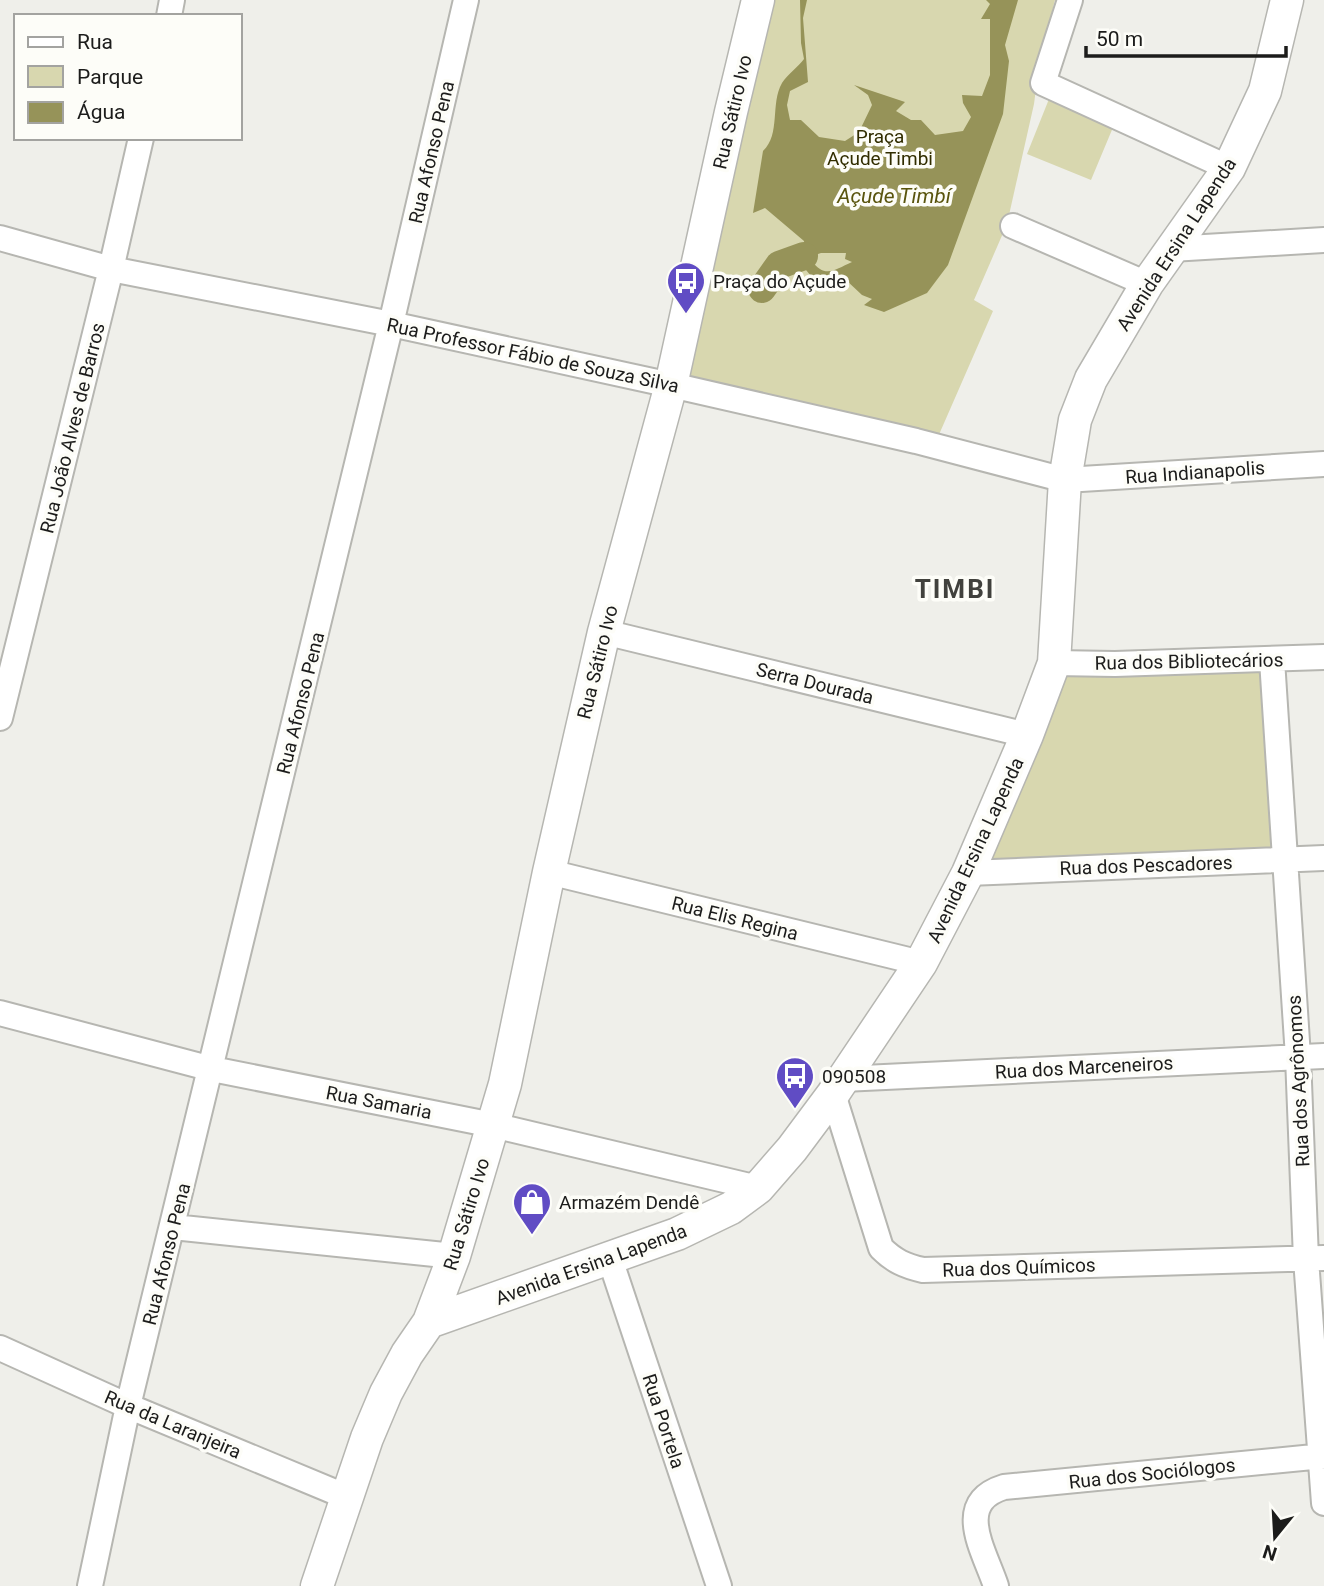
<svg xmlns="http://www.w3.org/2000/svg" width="1324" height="1586" font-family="Roboto,sans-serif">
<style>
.green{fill:#d8d7af}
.water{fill:#969359;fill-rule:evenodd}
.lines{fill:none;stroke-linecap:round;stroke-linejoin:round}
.canal{stroke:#969359;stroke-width:28}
.minor-casing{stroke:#b6b6b1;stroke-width:28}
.tertiary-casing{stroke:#b6b6b1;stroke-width:35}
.minor{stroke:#fff;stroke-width:24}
.tertiary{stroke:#fff;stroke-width:32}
.labels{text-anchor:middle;stroke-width:7;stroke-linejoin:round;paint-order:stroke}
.street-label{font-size:19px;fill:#1c1c1b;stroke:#fdfdf8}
.park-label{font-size:19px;fill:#312d00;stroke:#fdfdf8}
.poi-label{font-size:19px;fill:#1c1c1b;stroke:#fdfdf8;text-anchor:start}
.water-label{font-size:21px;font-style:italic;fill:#59540d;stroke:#fdfdf8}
.district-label{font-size:26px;font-weight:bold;letter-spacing:2px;fill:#41413d;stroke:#fdfdf8}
</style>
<rect width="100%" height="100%" fill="#efefea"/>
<path class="green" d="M768 0H1055L1040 58 1034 104 1007 224 974 300 993 311 934 446 680 387Z
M1049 99 1114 125 1091 180 1027 154Z
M1272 660 1285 860 968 873 1054 663Z"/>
<path class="water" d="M800 0H807L803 18 808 82 790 91 787 105 790 120H801L819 137 845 141 859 132 872 105 868 95 854 85 905 102 896 111 911 120H921L935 135 963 131 971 117 963 103 962 95 982 96 990 75V19H981L990 4 986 0H1018L1005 45 1009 61 1003 114 948 265 927 293 884 312 864 305 872 299 862 295 846 280 816 282 801 264 805 253 804 241 765 208 753 213 763 151C781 134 770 104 782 83 787 75 798 67 804 59L801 43ZM821 253H846L845 259 852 262C834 270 825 279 811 260L812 256Z"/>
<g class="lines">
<path class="canal" d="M762 289 779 265 804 256"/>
<defs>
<path id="minor" d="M1070 0 1043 83 1229 168
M169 16 172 0
M1013 226 1147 284
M0 238 111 269 391 324 680 387 916 441 1065 480 1324 464
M1171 249 1324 240
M604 632 1027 735
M1272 660 1298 1057 1306 1259 1324 1503
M1054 663 1115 664 1324 657
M0 718 111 269 141 138
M549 872 921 963
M968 873 1324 858
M0 1013 212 1069 493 1125 758 1188
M843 1079 1324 1056
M833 1094 881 1248C894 1261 905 1266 923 1270L1324 1258
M173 1227 454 1256
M609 1256 719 1586
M0 1348 128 1406 347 1497
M90 1586 128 1406 391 324 466 0
M996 1586C984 1550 953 1503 1004 1487L1324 1456"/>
<path id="tertiary" d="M429 1322 677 1234 731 1208 758 1188 792 1149 833 1094 921 963 968 873 1027 735 1054 663 1065 480 1075 420 1091 379 1147 284 1229 168 1265 91 1287 0
M317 1586 367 1438 386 1393 407 1354 429 1322 454 1256 505 1084 549 872 604 632 671 385 731 112 758 0"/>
</defs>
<use href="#minor" class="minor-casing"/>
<use href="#tertiary" class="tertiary-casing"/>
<use href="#minor" class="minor"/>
<use href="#tertiary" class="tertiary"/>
</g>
<defs>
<symbol id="bus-pin" viewBox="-11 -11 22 30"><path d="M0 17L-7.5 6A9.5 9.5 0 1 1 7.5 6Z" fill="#604cc4" stroke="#fdfdf8"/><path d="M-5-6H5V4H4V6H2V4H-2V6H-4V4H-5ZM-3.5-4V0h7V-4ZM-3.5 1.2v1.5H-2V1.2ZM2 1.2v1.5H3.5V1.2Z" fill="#fff"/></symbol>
<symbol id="shop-pin" viewBox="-11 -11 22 30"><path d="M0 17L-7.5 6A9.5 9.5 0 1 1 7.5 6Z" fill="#604cc4" stroke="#fdfdf8"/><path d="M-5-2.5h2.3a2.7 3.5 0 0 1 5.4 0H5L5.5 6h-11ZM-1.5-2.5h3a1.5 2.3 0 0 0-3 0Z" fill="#fff"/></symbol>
</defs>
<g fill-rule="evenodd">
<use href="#bus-pin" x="664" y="259" width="44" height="60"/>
<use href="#bus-pin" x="773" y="1054" width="44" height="60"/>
<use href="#shop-pin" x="510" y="1180" width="44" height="60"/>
</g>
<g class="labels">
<g class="street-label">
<text transform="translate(732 112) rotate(-77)" y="7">Rua Sátiro Ivo</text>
<text transform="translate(431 152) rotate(-77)" y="7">Rua Afonso Pena</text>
<text transform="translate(1176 244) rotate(-57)" y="7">Avenida Ersina Lapenda</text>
<text transform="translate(533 355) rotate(12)" y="7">Rua Professor Fábio de Souza Silva</text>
<text transform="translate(72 428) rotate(-76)" y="7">Rua João Alves de Barros</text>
<text transform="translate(1195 472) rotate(-4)" y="7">Rua Indianapolis</text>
<text transform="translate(1189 661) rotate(-1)" y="7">Rua dos Bibliotecários</text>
<text transform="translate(597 662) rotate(-76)" y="7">Rua Sátiro Ivo</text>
<text transform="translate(815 683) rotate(14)" y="7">Serra Dourada</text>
<text transform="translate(300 703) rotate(-76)" y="7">Rua Afonso Pena</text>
<text transform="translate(975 850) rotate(-65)" y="7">Avenida Ersina Lapenda</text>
<text transform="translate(1146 865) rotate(-2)" y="7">Rua dos Pescadores</text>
<text transform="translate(735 918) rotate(14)" y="7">Rua Elis Regina</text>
<text transform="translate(1084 1067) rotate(-3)" y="7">Rua dos Marceneiros</text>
<text transform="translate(1298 1081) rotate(-93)" y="7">Rua dos Agrônomos</text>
<text transform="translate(379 1102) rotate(11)" y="7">Rua Samaria</text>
<text transform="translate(466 1214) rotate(-73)" y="7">Rua Sátiro Ivo</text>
<text transform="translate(166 1254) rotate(-76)" y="7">Rua Afonso Pena</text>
<text transform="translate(591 1264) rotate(-20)" y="7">Avenida Ersina Lapenda</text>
<text transform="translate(1019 1267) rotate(-2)" y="7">Rua dos Químicos</text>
<text transform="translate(664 1421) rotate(72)" y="7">Rua Portela</text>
<text transform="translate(173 1424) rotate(23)" y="7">Rua da Laranjeira</text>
<text transform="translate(1152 1473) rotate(-6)" y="7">Rua dos Sociólogos</text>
</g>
<g class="park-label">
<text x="880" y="143">Praça<tspan x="880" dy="22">Açude Timbi</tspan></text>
</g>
<g class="poi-label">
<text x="713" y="288">Praça do Açude</text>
<text x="822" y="1083">090508</text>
<text x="559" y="1209">Armazém Dendê</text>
</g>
<g class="water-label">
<text x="894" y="203">Açude Timbí</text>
</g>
<g class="district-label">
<text x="955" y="598">TIMBI</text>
</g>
</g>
<rect x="14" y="14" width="228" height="126" fill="#fdfdf8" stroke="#a3a3a0" stroke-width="2"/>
<rect x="28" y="37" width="35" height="10" fill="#ffffff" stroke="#a3a3a0" stroke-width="2"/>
<text x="77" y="49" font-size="21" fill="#1c1c1b">Rua</text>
<rect x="28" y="66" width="35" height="21" fill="#d8d7af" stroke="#a3a3a0" stroke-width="2"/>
<text x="77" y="84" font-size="21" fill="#1c1c1b">Parque</text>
<rect x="28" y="102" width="35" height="21" fill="#969359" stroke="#a3a3a0" stroke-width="2"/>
<text x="77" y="119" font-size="21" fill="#1c1c1b">Água</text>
<g transform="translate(1275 1537) rotate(198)" stroke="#fdfdf8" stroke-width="5" paint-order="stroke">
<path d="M0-5L12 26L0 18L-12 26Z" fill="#1c1c1b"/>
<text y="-10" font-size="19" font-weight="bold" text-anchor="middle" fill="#1c1c1b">N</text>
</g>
<path d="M1086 46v10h200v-10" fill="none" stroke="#1c1c1b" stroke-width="3.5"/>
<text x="1096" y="46" font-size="21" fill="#1c1c1b" stroke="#fdfdf8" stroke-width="5" paint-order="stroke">50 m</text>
</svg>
